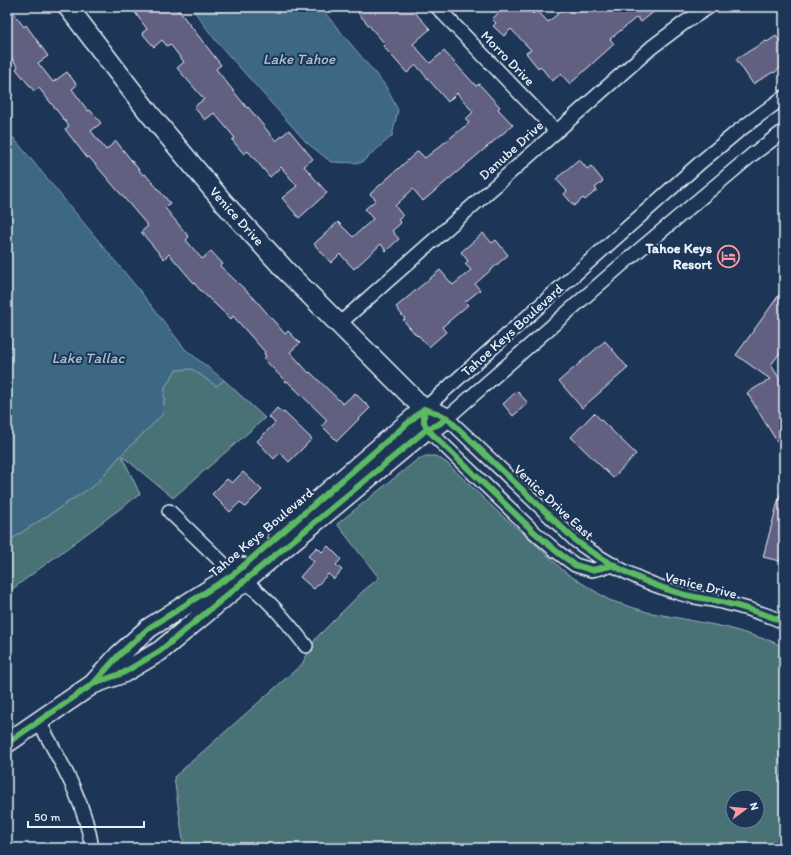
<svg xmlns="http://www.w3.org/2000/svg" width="791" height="855" font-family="Itim,sans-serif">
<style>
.green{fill:#497277;stroke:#98b2b8;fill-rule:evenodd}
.water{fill:#3d6883;stroke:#819fb2}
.building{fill:#626081;stroke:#e8f1f8}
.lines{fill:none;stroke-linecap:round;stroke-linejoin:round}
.street-casing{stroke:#e8f1f8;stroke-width:16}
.secondary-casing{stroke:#e8f1f8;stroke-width:22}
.street{stroke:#1d3557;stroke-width:13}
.secondary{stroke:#1d3557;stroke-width:19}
.cycleway-casing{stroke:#1d3557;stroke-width:8}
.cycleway{stroke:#5cba63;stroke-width:6}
.labels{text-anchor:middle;stroke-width:4;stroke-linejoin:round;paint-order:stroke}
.street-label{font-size:14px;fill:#e8f1f8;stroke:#1d3557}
.poi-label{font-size:14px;font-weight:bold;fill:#e8f1f8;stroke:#1d3557;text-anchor:end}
.water-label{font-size:15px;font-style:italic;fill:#acc1cf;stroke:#1d3557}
</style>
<rect width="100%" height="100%" fill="#1d3557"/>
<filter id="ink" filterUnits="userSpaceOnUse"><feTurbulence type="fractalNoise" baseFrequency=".025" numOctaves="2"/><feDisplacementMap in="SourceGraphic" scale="8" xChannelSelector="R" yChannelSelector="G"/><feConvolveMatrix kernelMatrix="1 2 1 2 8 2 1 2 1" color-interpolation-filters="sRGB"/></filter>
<g filter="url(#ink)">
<path class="green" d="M192 369 216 386 224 380 265 418 173 498 122 456 140 494 7 593V539L13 538 96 484 121 455 163 414 165 387 176 370Z
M426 456H436L447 463 500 514 530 539 566 573 609 600 647 612 725 627 771 641 784 647V848H184L174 777 302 664 316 638 363 591 379 578 337 524 418 459ZM733 797H757V821H733Z"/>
<path class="water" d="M191 7H320L385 85 398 110 392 136 361 163 331 162 306 142 216 41Z
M7 130 140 291 185 349 224 380 216 386 192 369 176 370 165 387 163 414 121 455 96 484 13 538 7 539Z"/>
<path class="building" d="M7 7H9L24 27 26 25 48 56 38 63 53 82 67 72 77 85 72 89 88 111 90 110 101 123 91 131 106 150 116 141 143 175 145 174 170 203 165 208 189 237 186 240 202 259 211 251 223 264 220 266 254 298 285 334 288 331 300 343 290 352 309 373 310 372 343 404 355 393 370 408 337 441 322 426 327 420 287 381 286 382 264 359 266 356 264 354 265 352 233 316 231 319 200 290 169 254 164 259 141 232 148 226 89 157 87 158 65 129 69 126 39 88 34 91 16 69 18 67 7 52Z
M131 7H176L221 65 216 69 247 108 248 107 276 141 289 130 313 159 304 166 327 193 299 218 282 198 297 186 281 167 270 177 248 151 244 154 232 140 235 138 214 113 205 120 194 107 204 99 177 68 184 62 170 44 167 46 162 40 154 47 142 33 147 29Z
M364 7H410L430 29 413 44 430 63 444 51 476 86 479 84 500 107 498 109 513 125 423 201 413 189 395 206 403 216 398 220 401 223 392 231 399 239 386 251 381 244 354 269 340 254 331 263 314 244 338 222 353 237 373 219 365 209 376 200 370 194 418 151 425 158 469 123 466 119 473 112 457 93 448 102 416 65 407 73 383 46 385 44 358 13Z
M505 7 510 12 516 7H526L533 14 537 10 548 22 566 7H660L641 22 637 17 610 39 614 44 570 84 561 74 552 81 540 66 538 68 526 53 531 50 511 29 504 36 493 26 496 23 492 19Z
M776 36 784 47V65L774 73 773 72 753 84 736 59 766 41 767 42Z
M579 159 587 169 591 166 603 181 595 188 597 190 585 200 583 198 574 206 564 194 567 191 556 179Z
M483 233 492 243 496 240 508 255 475 284 480 290 465 302 468 305 442 327 446 332 429 347 418 335 417 336 403 320 405 319 396 307 440 270 453 285 471 270 465 264 468 261 461 252Z
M784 288V347L771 365 784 386V453L747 393 770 379 736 355Z
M605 341 628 368 582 408 559 381Z
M517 391 528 403 513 416 503 404Z
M277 408 283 413 284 412 312 439 289 462 280 453 274 459 257 441 275 423 269 417Z
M594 413 636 454 613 478 571 437Z
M243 472 262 490 245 507 240 502 230 512 212 494 227 479 232 483Z
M780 494 784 495V562L763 557Z
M328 546 341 559 336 565 342 570 334 579 328 574 314 589 300 577 314 561 308 556 317 547 322 552Z"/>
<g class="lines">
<defs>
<path id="street" d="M437 7 556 131
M784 131 753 154 619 267 447 418 576 541C606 563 643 583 679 593 694 598 711 599 726 603 746 608 765 614 784 622
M339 324 652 47 684 23 709 7
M424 409 701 162 737 132 784 97
M427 429 533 531 556 551 575 565 592 570 615 565
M169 511 234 574C264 593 285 619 306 646
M39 722C61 762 85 802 92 848"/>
<path id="secondary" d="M68 7 149 113 224 203 287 272 424 409 437 413 447 418 439 424 427 429 160 651 123 673 93 684
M278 535 424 409
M7 743 93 684 118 656 149 628 234 574 242 567"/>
</defs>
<use href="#street" class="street-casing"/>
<use href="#secondary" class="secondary-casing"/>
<use href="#street" class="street"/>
<use href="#secondary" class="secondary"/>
<defs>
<path id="cycleway" d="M424 409 437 413 447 418 576 541C606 563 643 583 679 593 694 598 711 599 726 603 746 608 765 614 784 622
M424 409V422L427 429 533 531 556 551 575 565 592 570 615 565
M95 683 123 673 160 651 427 429 439 424 447 418
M7 743 93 684 118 656 149 628 234 574 424 409"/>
</defs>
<use href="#cycleway" class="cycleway-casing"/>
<use href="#cycleway" class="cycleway"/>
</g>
</g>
<defs>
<symbol id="hotel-ring" viewBox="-11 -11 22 22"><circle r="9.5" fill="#1d3557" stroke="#ff9aa2" stroke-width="1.5"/><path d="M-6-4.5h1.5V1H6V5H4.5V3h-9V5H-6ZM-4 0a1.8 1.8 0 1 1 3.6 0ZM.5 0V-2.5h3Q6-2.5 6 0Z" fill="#ff9aa2"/></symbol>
</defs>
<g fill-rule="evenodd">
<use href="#hotel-ring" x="716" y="244" width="25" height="25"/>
</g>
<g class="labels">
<g class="street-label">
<text transform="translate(508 58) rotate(46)" y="5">Morro Drive</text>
<text transform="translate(511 150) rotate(-42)" y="5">Danube Drive</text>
<text transform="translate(237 216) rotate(48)" y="5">Venice Drive</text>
<text transform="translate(512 330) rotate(-42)" y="5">Tahoe Keys Boulevard</text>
<text transform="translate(554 502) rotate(43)" y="5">Venice Drive East</text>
<text transform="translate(261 532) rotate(-40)" y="5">Tahoe Keys Boulevard</text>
<text transform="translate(701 585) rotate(14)" y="5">Venice Drive</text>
</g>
<g class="poi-label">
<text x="712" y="253">Tahoe Keys<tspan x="712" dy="16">Resort</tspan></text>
</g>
<g class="water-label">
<text x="299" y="64">Lake Tahoe</text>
<text x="88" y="363">Lake Tallac</text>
</g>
</g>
<rect width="791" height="855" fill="none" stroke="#1d3557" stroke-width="24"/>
<rect x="12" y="12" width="767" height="831" fill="none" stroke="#e8f1f8" stroke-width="1.5" filter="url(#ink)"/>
<g transform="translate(745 809) rotate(74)"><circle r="19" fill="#1d3557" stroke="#6e8097"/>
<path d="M0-3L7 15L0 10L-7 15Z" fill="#ff9aa2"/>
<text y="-6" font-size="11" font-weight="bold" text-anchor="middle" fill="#e8f1f8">N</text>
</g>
<path d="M28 821v6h116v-6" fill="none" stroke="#e8f1f8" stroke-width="2"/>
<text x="34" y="821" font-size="12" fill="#e8f1f8" stroke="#1d3557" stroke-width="3" paint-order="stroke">50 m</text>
</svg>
